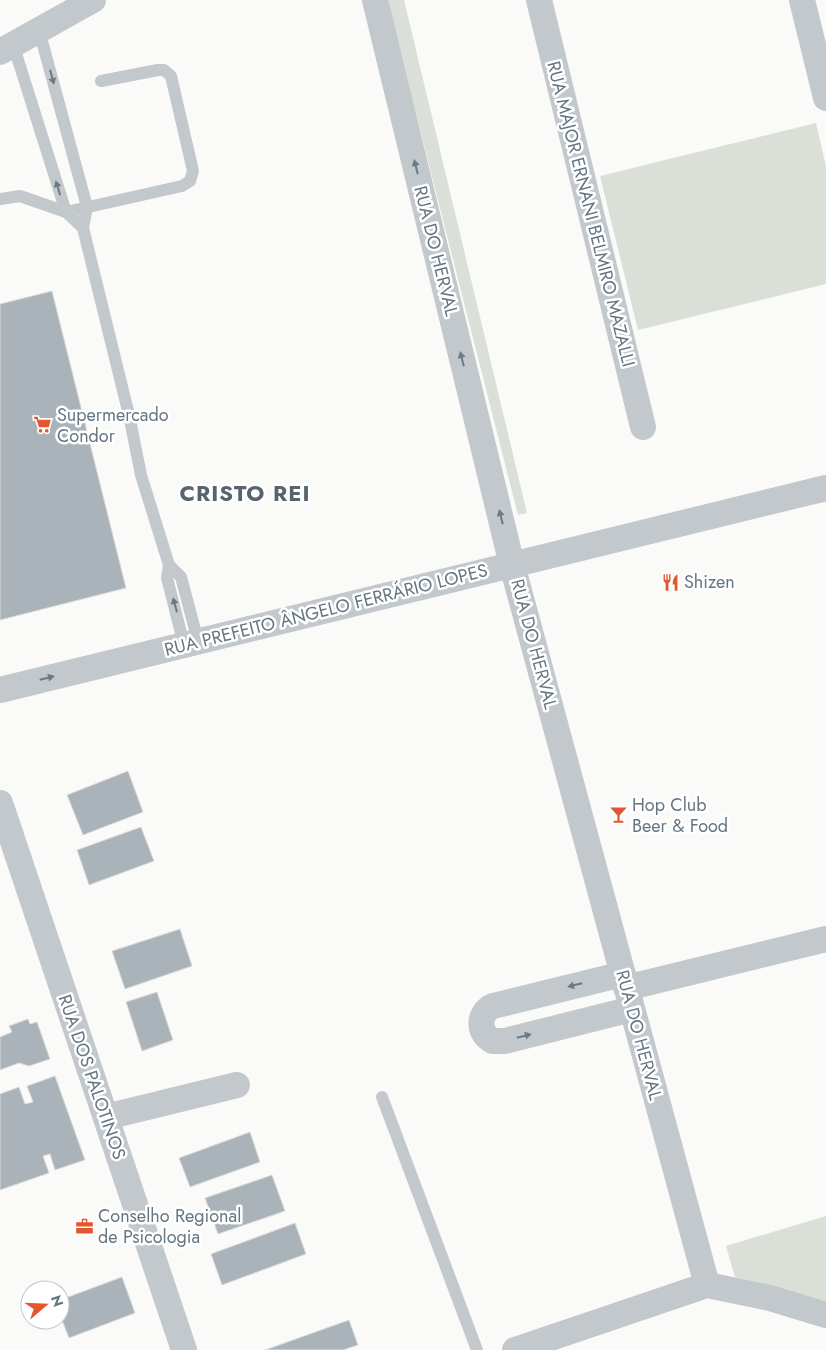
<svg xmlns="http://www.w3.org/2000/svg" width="826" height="1350" font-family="Jost,sans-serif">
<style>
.green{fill:#dadfd7}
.building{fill:#aab3b9;stroke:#dcdcda}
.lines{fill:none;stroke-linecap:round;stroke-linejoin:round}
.lane{stroke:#c3c8cc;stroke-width:12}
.street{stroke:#c3c8cc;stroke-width:26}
.oneway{fill:#6a7a87}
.labels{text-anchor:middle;stroke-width:5;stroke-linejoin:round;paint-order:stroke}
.street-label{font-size:18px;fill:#657683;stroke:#fff}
.poi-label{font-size:18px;fill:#657683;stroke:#fff;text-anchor:start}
.district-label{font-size:22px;font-weight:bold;letter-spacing:1px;fill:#57646e;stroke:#fff}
</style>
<rect width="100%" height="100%" fill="#fafaf8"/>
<path class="green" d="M387 0H404L527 513 518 515Z
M816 123 826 166V284L638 330 600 176Z
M826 1216V1302L735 1277 726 1246Z"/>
<path class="building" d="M52 291 126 588 0 620V304Z
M128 771 143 812 83 835 67 795Z
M141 827 154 861 89 885 77 850Z
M180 929 192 966 125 989 112 951Z
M157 992 173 1040 142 1051 126 1002Z
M28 1019 30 1024 37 1022 50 1059 29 1066 19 1063 0 1070V1037L12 1032 9 1026Z
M55 1076 85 1160 55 1170 50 1154 43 1156 49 1173 0 1190V1094L19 1087 25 1104 33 1102 27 1086Z
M250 1132 260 1162 190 1187 179 1158Z
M272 1175 285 1211 218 1234 205 1198Z
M295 1223 306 1254 222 1285 211 1254Z
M122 1277 135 1313 69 1338 60 1315V1300Z
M349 1320 358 1345 343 1350H265Z"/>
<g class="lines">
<path class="lane" d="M39 30 87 207 83 228 129 415 141 475 169 565 181 577 198 641
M13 44 66 212 83 228
M0 199 20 196 66 212 182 186 190 181 193 171 171 76 164 70H158L101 81
M169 565 167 578 184 645
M382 1097 477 1350"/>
<path class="street" d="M375 0 512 565 707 1285
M539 0 643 427
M802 0 826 98
M0 52 93 0
M0 690 826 488
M0 803 184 1350
M623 974 493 1006C478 1013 477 1033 493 1041H505L632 1009
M626 988 826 939
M106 1117 237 1085
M515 1350 707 1285 770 1298 826 1315"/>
</g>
<defs><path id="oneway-solid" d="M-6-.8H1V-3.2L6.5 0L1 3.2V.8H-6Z" transform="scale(1.25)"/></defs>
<g class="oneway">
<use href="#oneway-solid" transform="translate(52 77) rotate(75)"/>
<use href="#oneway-solid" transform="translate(416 167) rotate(-104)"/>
<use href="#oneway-solid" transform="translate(58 188) rotate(-107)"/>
<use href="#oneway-solid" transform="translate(462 359) rotate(-104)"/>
<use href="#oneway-solid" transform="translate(501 517) rotate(-104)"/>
<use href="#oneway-solid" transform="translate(175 605) rotate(-105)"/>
<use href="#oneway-solid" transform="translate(47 678) rotate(-14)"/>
<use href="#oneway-solid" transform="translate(575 985) rotate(166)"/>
<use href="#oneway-solid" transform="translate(524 1036) rotate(-14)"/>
</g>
<defs>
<symbol id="supermarket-bare" viewBox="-9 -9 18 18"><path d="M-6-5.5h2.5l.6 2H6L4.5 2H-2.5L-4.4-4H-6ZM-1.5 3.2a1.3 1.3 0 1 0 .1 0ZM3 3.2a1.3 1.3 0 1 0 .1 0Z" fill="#e4572e" stroke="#fff" stroke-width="2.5" paint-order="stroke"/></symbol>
<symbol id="restaurant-bare" viewBox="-9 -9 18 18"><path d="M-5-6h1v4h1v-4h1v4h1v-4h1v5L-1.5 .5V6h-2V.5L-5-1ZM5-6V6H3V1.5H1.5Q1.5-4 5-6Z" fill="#e4572e" stroke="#fff" stroke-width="2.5" paint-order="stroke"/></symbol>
<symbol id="bar-bare" viewBox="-9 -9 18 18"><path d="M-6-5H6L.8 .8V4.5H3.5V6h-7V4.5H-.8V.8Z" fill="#e4572e" stroke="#fff" stroke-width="2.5" paint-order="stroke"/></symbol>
<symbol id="office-bare" viewBox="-9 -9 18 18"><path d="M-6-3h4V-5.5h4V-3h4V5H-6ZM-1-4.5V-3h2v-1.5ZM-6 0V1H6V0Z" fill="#e4572e" stroke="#fff" stroke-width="2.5" paint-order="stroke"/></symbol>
</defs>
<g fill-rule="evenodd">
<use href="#supermarket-bare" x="30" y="412" width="25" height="25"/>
<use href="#restaurant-bare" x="658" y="570" width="25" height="25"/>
<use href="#bar-bare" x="606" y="802" width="25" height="25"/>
<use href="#office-bare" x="72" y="1214" width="25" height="25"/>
</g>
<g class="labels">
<g class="street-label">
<text transform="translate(591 214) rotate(76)" y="6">RUA MAJOR ERNANI BELMIRO MAZALLI</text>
<text transform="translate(436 251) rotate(76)" y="6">RUA DO HERVAL</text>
<text transform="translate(326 610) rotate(-14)" y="6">RUA PREFEITO ÂNGELO FERRÁRIO LOPES</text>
<text transform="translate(534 644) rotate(75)" y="6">RUA DO HERVAL</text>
<text transform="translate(639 1035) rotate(75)" y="6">RUA DO HERVAL</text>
<text transform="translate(92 1077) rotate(71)" y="6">RUA DOS PALOTINOS</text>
</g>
<g class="poi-label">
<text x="57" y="421">Supermercado<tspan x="57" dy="21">Condor</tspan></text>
<text x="684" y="588">Shizen</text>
<text x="632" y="811">Hop Club<tspan x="632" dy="21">Beer &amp; Food</tspan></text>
<text x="98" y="1222">Conselho Regional<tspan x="98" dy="21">de Psicologia</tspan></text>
</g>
<g class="district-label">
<text x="245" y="501">CRISTO REI</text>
</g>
</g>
<g transform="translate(45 1305) rotate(71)"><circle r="24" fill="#ffffff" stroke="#c1c8cd"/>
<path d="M0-4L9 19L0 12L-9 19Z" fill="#e4572e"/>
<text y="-8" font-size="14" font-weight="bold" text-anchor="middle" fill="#657683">N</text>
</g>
</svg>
